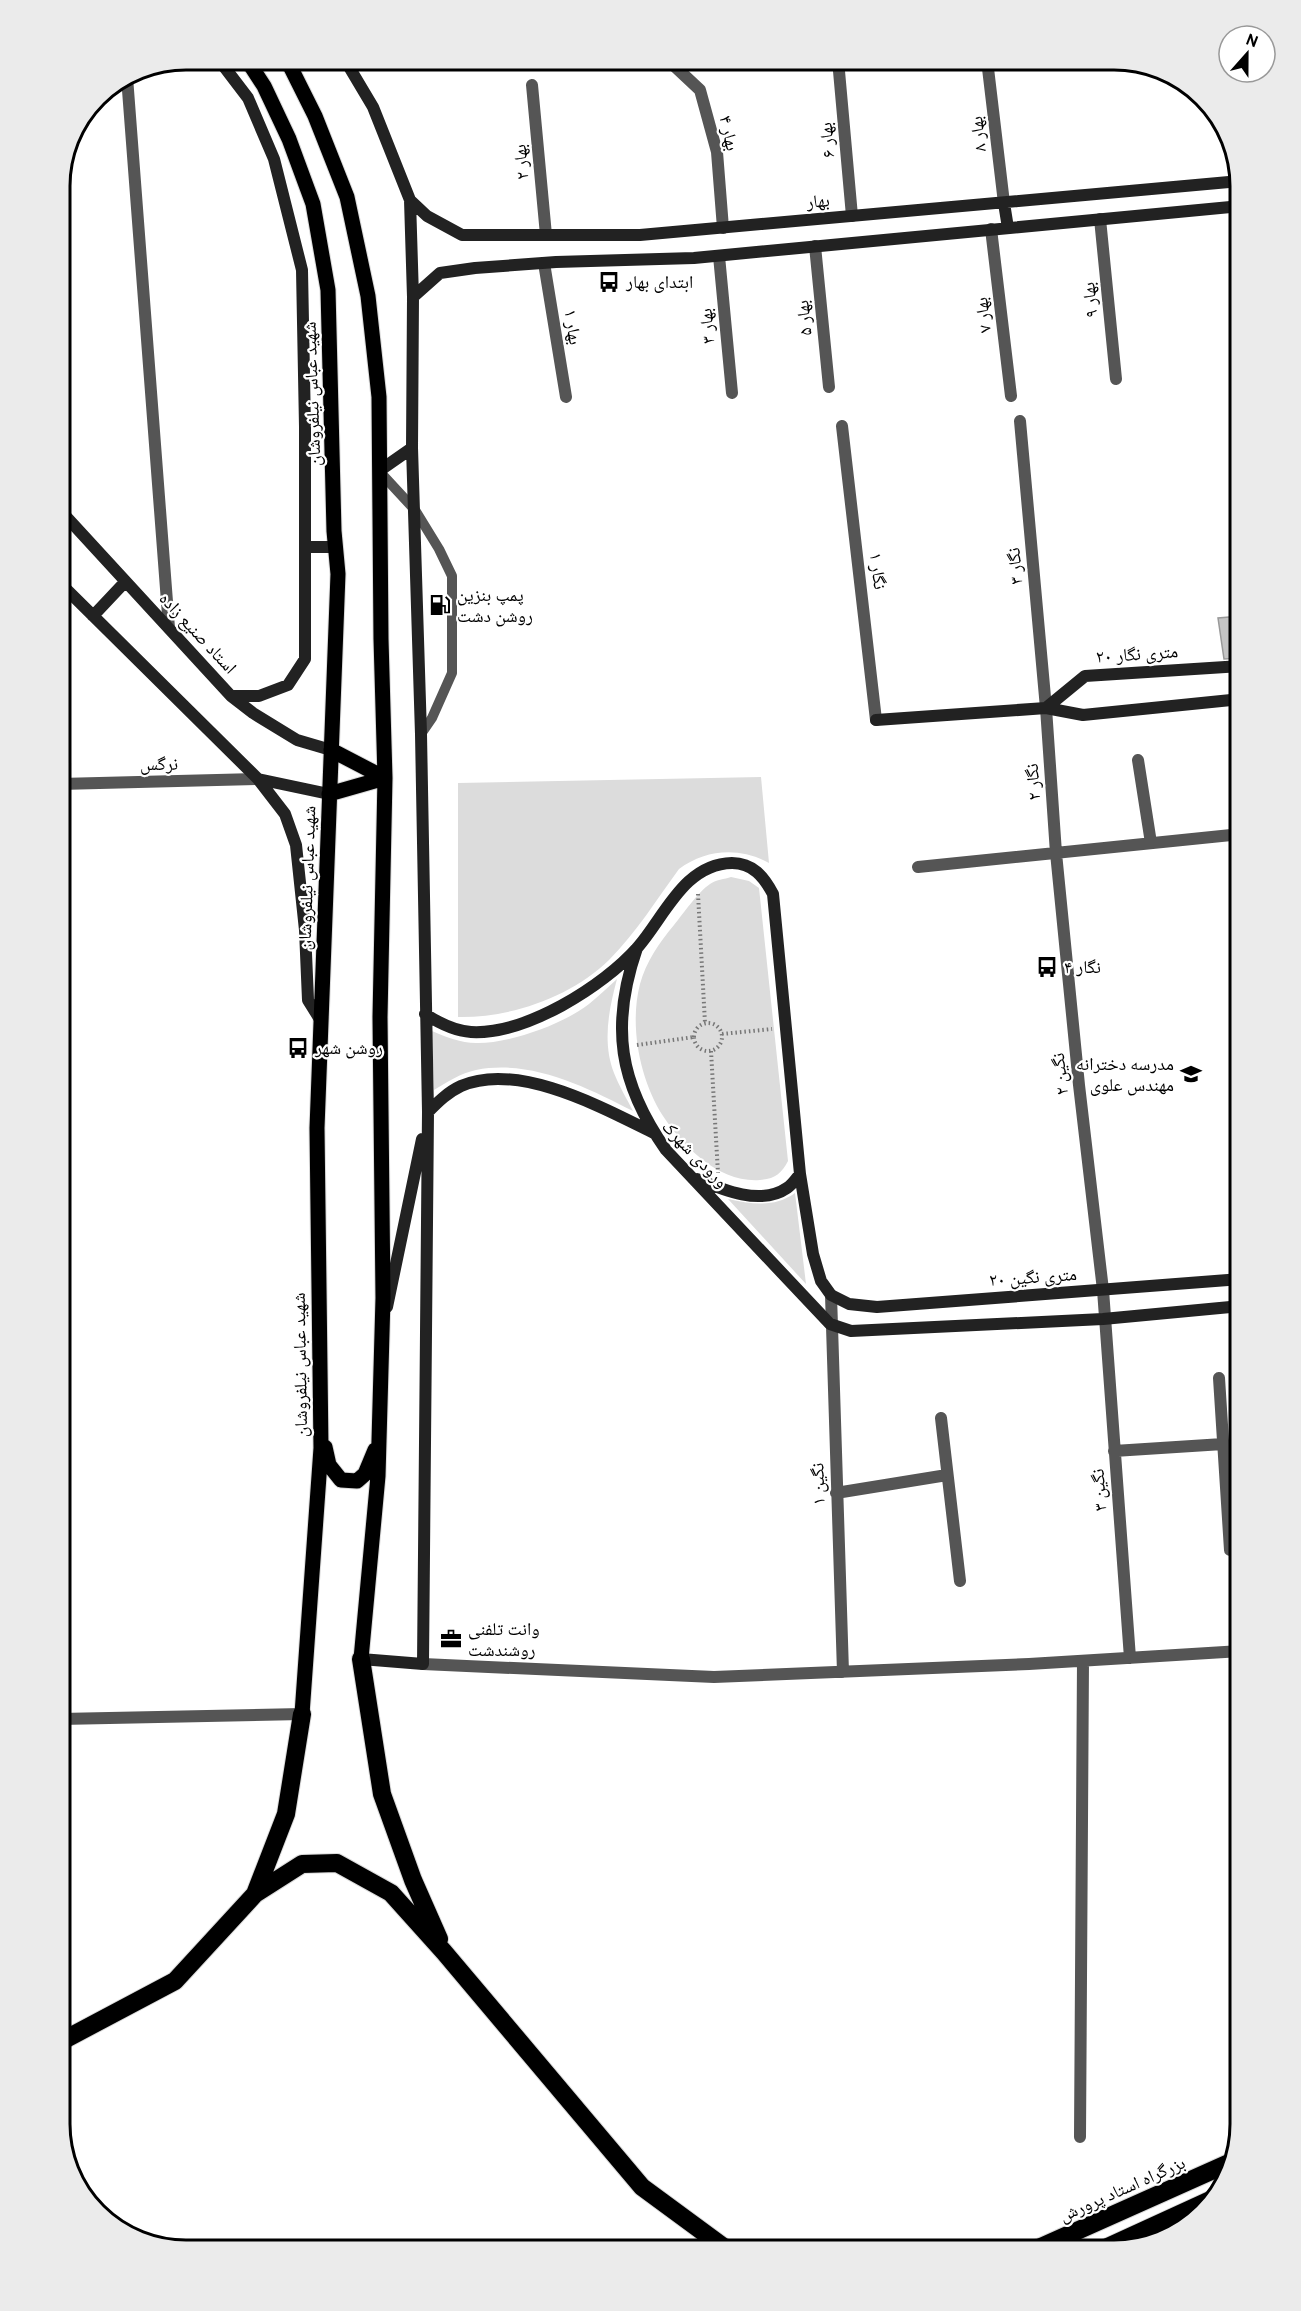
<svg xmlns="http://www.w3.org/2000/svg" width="1301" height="2311" font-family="Overpass,'Noto Naskh Arabic',sans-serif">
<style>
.green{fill:#dcdcdc}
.building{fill:#c4c4c4;stroke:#999;stroke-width:1.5}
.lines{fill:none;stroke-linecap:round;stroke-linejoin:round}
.primary-casing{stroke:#dbdbdb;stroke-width:17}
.highway-casing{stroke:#dbdbdb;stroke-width:20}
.path{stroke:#777;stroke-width:4;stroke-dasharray:1.5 3;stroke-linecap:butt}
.lane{stroke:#555;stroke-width:10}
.street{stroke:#555;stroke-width:12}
.secondary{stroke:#222;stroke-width:12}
.primary{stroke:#000;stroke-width:15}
.highway{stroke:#000;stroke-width:18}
.labels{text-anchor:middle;stroke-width:4.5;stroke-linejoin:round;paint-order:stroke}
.street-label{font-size:18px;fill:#000;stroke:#fff}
.poi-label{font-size:18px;fill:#000;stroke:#fff;text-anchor:start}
.rim{fill:none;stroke:#000;stroke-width:3}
</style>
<rect width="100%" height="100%" fill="#fff"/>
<path class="green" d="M761 777 769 863C740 847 706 849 679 869 657 899 636 933 609 960 571 997 511 1018 458 1017V783Z
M731 877 749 881 759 888 788 1161C782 1173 775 1179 760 1180 720 1183 684 1148 663 1116 640 1080 629 1026 640 984 646 962 659 943 674 925 683 914 698 892 710 884 715 880 725 879 731 877Z
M617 979C609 1009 602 1042 614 1073 619 1086 627 1099 633 1111 586 1087 531 1059 476 1070 461 1073 447 1082 434 1090L432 1031C446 1037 461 1043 476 1043 508 1044 564 1024 589 1004 599 996 608 987 617 979Z
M795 1193 806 1284 728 1199C752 1204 774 1208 795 1193Z"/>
<path class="building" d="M1241 616V658L1224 659 1218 618Z"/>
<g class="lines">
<defs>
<path id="primary" d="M247 60 264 86 289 139 313 204 328 290 334 531 338 574 317 1128 321 1448 302 1714
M287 60 315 116 347 197 368 296 379 397 381 639 385 778 380 1017 383 1298 378 1476 361 1659
M331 750 385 778
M329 794 385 778
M325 1447 329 1465 341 1480 357 1481 365 1474 375 1450"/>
<path id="highway" d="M361 1659 382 1794 413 1880 439 1939
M255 1894 302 1864 337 1863 391 1893 444 1952 642 2187 729 2251
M60 2042 175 1981 255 1894 286 1814 302 1714
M1032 2251 1229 2163
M1099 2251 1217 2197"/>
</defs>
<use href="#primary" class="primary-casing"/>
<use href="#highway" class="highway-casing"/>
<path class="path" d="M698 894 705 1023
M694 1037a14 14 0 1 1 28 0a14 14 0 1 1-28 0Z
M722 1034 772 1029
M637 1045 694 1037
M711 1051 718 1173"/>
<path class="lane" d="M379 471 415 510 439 549 452 576V673L432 718 421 734"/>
<path class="street" d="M668 60 700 90 717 152 723 228
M838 60 852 216
M987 60 1004 203
M127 77 169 628
M532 85 546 235
M1100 219 1116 379
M991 229 1011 396
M815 246 829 387
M719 256 732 393
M544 263 566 397
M1020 421 1046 708 1056 853 1079 1085 1103 1290 1130 1658
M842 426 876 720
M1138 760 1151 843
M60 784 258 779
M918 867 1241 834
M831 1295 843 1672
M1219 1378 1230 1550
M941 1418 960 1581
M1114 1451 1223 1444
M836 1493 947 1475
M423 1664 714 1677 1029 1664 1241 1651
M60 1719 302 1714
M1080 2137 1083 1661"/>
<path class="secondary" d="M219 60 248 98 274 159 302 270 305 427V659L288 685 259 696H231
M345 60 373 107 410 200 413 297 412 448 421 734 428 1112 423 1664 361 1659
M410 200 427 216 462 235H640L1240 181
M1004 203 1008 228
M413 297 440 273 475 268 556 262 694 258 1241 206
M379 471 412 448
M60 510 231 696 253 713 297 740 331 750
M305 547H335
M60 583 258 779 329 794
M93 616 125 582
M1046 708 1085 676 1241 666
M876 720 1046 708 1083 715 1241 699
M258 779 285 814 296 845 305 930 308 1000 321 1021
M637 948C610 1026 619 1083 666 1150L830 1324 851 1331 1103 1319 1241 1306
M425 1014C439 1023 454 1031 471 1032 525 1035 603 987 638 947 665 916 684 864 732 863 753 863 764 877 773 894L800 1174 813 1254 821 1281 831 1295 849 1304 877 1307 1241 1279
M428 1112C438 1102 448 1092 461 1086 518 1061 603 1108 654 1133
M697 1179C723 1190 761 1206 787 1188 792 1185 796 1179 800 1174
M387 1307 422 1139"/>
<use href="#primary" class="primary"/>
<use href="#highway" class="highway"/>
</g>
<defs>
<symbol id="bus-bare" viewBox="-9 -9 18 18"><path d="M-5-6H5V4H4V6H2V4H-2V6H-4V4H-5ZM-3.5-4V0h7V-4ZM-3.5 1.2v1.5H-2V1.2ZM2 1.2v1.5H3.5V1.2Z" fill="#000" stroke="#fff" stroke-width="2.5" paint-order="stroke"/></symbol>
<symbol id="fuel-bare" viewBox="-9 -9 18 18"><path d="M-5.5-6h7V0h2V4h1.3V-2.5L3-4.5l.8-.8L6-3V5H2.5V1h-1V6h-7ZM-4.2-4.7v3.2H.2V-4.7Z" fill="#000" stroke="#fff" stroke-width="2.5" paint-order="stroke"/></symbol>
<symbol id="school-bare" viewBox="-9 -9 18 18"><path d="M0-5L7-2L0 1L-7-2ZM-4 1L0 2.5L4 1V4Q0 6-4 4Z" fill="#000" stroke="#fff" stroke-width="2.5" paint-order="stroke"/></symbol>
<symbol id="office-bare" viewBox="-9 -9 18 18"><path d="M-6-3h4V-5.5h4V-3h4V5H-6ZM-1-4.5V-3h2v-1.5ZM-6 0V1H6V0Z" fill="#000" stroke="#fff" stroke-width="2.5" paint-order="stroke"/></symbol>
</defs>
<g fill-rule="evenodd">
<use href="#bus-bare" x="594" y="267" width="30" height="30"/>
<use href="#fuel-bare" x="425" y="590" width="30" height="30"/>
<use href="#bus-bare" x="1032" y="952" width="30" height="30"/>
<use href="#bus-bare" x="283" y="1033" width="30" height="30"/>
<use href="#school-bare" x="1176" y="1059" width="30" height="30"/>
<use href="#office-bare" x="436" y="1624" width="30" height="30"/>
</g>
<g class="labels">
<g class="street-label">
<text transform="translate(729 133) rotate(77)" y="6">بهار ۴</text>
<text transform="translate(978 134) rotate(-97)" y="6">بهار ۸</text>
<text transform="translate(827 140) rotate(-95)" y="6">بهار ۶</text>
<text transform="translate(521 162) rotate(-95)" y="6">بهار ۲</text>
<text transform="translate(818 201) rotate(-5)" y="6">بهار</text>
<text transform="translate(1090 300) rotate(-96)" y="6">بهار ۹</text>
<text transform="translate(983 315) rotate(-97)" y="6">بهار ۷</text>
<text transform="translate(804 318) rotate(-96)" y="6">بهار ۵</text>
<text transform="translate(707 326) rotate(-95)" y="6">بهار ۳</text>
<text transform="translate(573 327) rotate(81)" y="6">بهار ۱</text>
<text transform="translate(312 394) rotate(-92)" y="6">شهید عباس نیلفروشان</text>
<text transform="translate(1015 566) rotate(-95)" y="6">نگار ۳</text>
<text transform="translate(878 571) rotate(83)" y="6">نگار ۱</text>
<text transform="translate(198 633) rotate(47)" y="6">استاد صنیع زاده</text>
<text transform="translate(1137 654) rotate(-4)" y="6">۲۰ متری نگار</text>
<text transform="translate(159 764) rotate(-1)" y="6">نرگس</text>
<text transform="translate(1033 782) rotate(-94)" y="6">نگار ۲</text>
<text transform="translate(307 878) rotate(-88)" y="6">شهید عباس نیلفروشان</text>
<text transform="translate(1060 1074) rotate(-96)" y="6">نگین ۲</text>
<text transform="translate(695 1154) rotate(46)" y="6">ورودی شهرک</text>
<text transform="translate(1033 1277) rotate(-4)" y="6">۲۰ متری نگین</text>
<text transform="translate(300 1365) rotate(-91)" y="6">شهید عباس نیلفروشان</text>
<text transform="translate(818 1484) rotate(-92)" y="6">نگین ۱</text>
<text transform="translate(1099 1490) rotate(-94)" y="6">نگین ۳</text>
<text transform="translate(1122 2189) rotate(-24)" y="6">بزرگراه استاد پرورش</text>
</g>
<g class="poi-label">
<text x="626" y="288">ابتدای بهار</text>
<text x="457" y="601">پمپ بنزین<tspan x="457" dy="21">روشن دشت</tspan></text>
<text x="1064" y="973">نگار ۴</text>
<text x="315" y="1054">روشن شهر</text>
<text x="1174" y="1070" text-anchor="end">مدرسه دخترانه<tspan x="1174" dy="21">مهندس علوی</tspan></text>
<text x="468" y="1635">وانت تلفنی<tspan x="468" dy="21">روشندشت</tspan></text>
</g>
</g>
<path d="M0 0H1301V2311H0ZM186 70H1114A116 116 0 0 1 1230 186V2124A116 116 0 0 1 1114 2240H186A116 116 0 0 1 70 2124V186A116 116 0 0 1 186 70Z" fill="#ebebeb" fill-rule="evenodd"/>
<path class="rim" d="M186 70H1114A116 116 0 0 1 1230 186V2124A116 116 0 0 1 1114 2240H186A116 116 0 0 1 70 2124V186A116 116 0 0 1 186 70Z"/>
<g transform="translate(1247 54) rotate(21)"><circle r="28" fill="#ffffff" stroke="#999999" stroke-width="1.5"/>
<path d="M0-4.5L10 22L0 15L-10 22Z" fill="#000000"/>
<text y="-9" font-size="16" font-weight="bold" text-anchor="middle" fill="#000000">N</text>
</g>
</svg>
